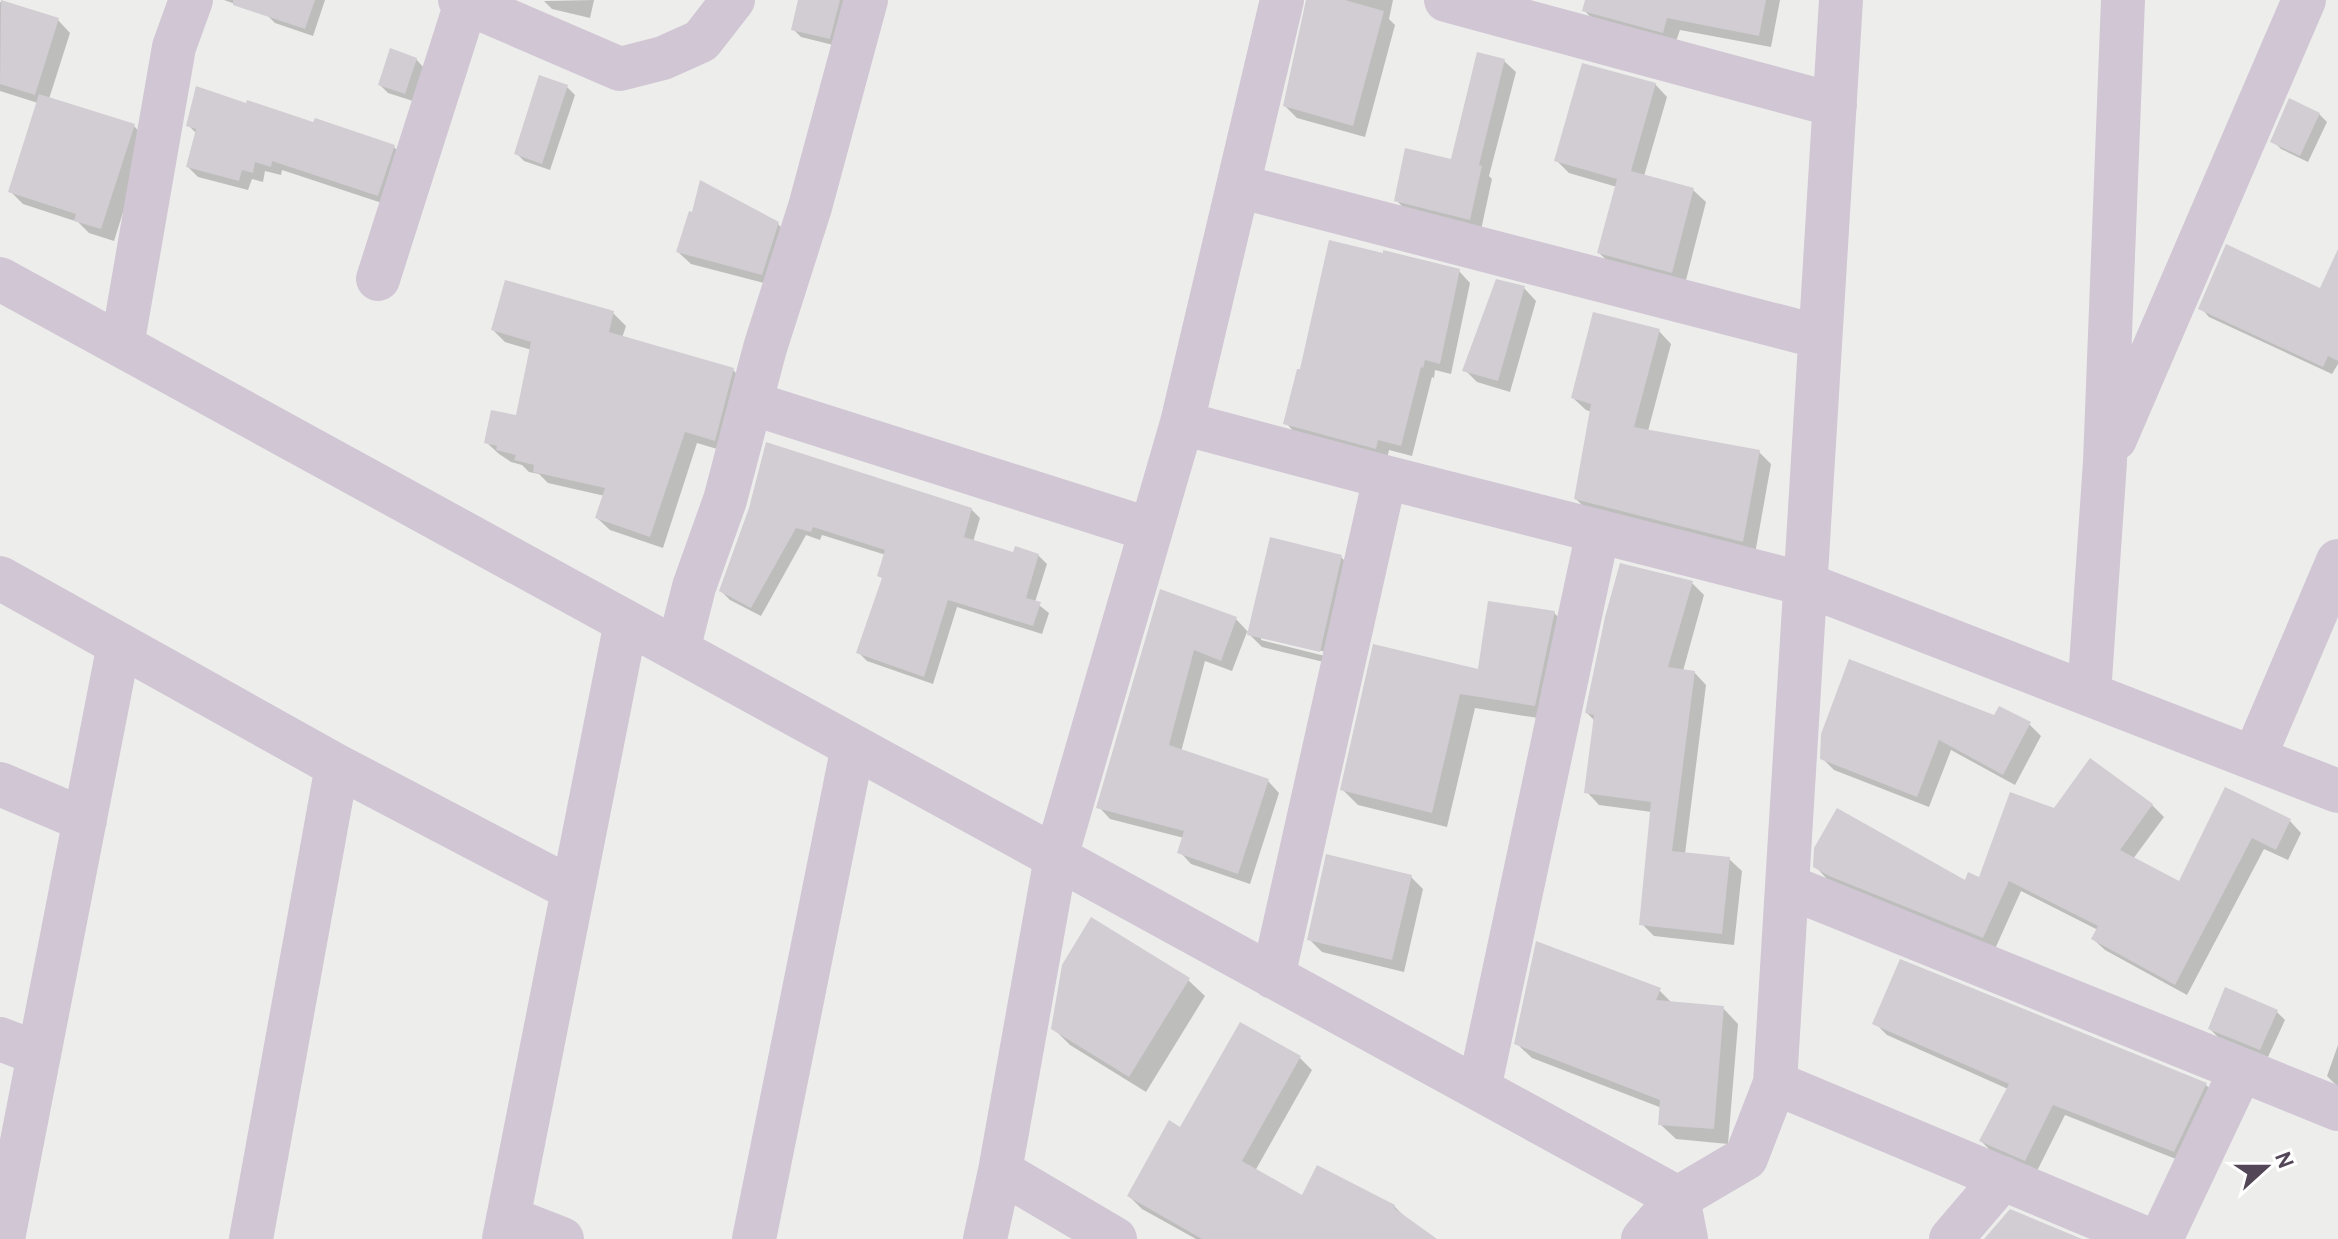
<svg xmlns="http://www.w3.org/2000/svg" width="2338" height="1239" font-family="Overpass,sans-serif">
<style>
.shadow{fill:#0003;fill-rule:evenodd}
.building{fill:#d2ccd3}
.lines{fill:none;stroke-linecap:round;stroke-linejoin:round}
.minor{stroke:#d1c6d4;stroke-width:44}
</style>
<rect width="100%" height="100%" fill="#edeeec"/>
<path class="shadow" d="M224 0H325L313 36 275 23 267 15Z
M594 0 590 18 552 9 544 1Z
M800 0H850L837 46 801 37 793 29Z
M1308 0H1393L1389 19 1395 25 1365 137 1297 118 1285 106Z
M1587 0H1780L1771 47 1680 30 1675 44 1596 23 1584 10Z
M0 2 58 20 70 33 49 99 134 126 146 139 114 241 89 233 78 222 23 204 11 192 38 103 0 91Z
M416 59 424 68 413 101 388 93 380 85Z
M1504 61 1516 72 1489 176 1492 179 1481 230 1407 211 1396 200 1453 161Z
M1655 84 1667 97 1644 176 1693 190 1706 202 1685 284 1612 265 1599 253 1617 187 1569 173 1556 160Z
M567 87 575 95 550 170 524 161 516 153Z
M2319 114 2327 122 2308 162 2281 149 2273 141Z
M188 125 393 146 404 157 388 205 282 170 281 175 265 171 263 182 252 179 248 190 198 177 188 167 197 134Z
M778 224 790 237 775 286 691 264 678 252Z
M1459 271 1470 283 1451 374 1435 370 1434 378 1432 377 1412 456 1389 450 1387 459 1297 435 1286 423Z
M1524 288 1536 301 1510 392 1477 382 1465 370Z
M2321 290 2338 294V364L2332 374 2209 317 2201 308Z
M613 313 626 326 622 338 733 370 745 382 727 452 697 443 663 548 610 530 597 518 605 496 548 483 539 474 529 472 522 465 511 462 499 454 486 442 518 417 532 350 505 342 493 330Z
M1659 331 1671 344 1648 431 1759 452 1771 464 1755 554 1588 511 1576 499 1592 412 1586 410 1573 398Z
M750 509H971L980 518 973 542 1014 554 1038 555 1047 564 1035 602 1049 613 1042 634 957 607 933 684 867 661 858 652 884 580 880 576 886 555 822 535 820 540 806 535 761 616 730 600 721 591Z
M1341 557 1353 569 1332 664 1262 647 1247 632 1232 671 1205 661 1181 752 1268 781 1279 793 1250 884 1191 864 1180 852 1184 838 1110 819 1099 807 1161 591 1236 619 1249 633ZM1261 636 1330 653 1329 657 1261 640Z
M1692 583 1704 595 1683 671 1694 672 1706 685 1685 854 1729 859 1742 871 1734 945 1654 936 1642 924 1652 812 1599 805 1587 792 1596 722 1587 713Z
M1554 613 1570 628 1550 720 1475 708 1447 827 1358 805 1343 790 1480 671Z
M1995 718 2029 724 2041 736 2015 785 1951 750 1929 807 1834 770 1822 758Z
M2226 790 2290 821 2301 833 2288 860 2264 849 2187 995 2105 950 2093 939 2098 930 2021 891 1995 949 1843 887 1827 879 1815 866 1966 882 1980 880 2055 811 2152 805 2164 817 2133 859 2180 884Z
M1410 876 1423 889 1404 972 1322 952 1309 939Z
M1188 980 1205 996 1146 1092 1070 1045 1053 1028Z
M1659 990 1673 1004 1723 1008 1738 1024 1728 1144 1676 1139 1660 1124 1662 1108 1532 1058 1516 1043Z
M2276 1011 2285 1020 2268 1057 2218 1037 2210 1029Z
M1875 1023 2206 1085 2218 1097 2186 1163 2065 1115 2037 1171 1993 1153 1981 1141 2008 1089 1887 1035Z
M2338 1045V1087L2327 1076Z
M1300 1058 1312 1070 1255 1171 1303 1198 1394 1206 1407 1219 1434 1239H1196L1142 1209 1129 1196 1181 1130Z"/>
<path class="building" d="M1 0 59 18 35 95 0 84Z
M233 0H315L305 29 233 5Z
M798 0H840L830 39 791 30Z
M1306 0H1345L1384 11 1353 126 1283 106Z
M1585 0H1766L1759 36 1667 18 1663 33 1582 11Z
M390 48 417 58 405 94 378 85Z
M1477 52 1505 59 1479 165 1482 166 1470 220 1394 201 1405 148 1451 159Z
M1582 63 1656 83 1631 171 1694 188 1672 273 1597 253 1617 179 1554 161Z
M539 75 568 85 542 164 514 154Z
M196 86 246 103 247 100 313 122 315 118 395 145 378 196 272 161 271 167 255 162 253 173 242 170 239 181 186 167 196 129 186 126Z
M39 94 135 124 101 229 74 221 76 214 8 192Z
M2289 98 2320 113 2300 156 2270 142Z
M700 180 779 222 762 275 676 252 689 211 692 212Z
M1329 240 1383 253V250L1460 269 1440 364 1425 360 1423 368 1421 367 1401 446 1378 440 1376 449 1283 424 1297 369H1300Z
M2226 244 2320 288 2338 249V361L2328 356 2323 367 2198 309Z
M1496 279 1525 286 1498 381 1462 371Z
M505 280 614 311 609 332 734 368 715 441 685 432 650 537 595 518 605 488 533 472 534 465 514 460 516 455 496 450 497 446 484 443 491 410 516 415 531 342 491 330Z
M1593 312 1660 329 1634 427 1760 450 1743 542 1574 499 1591 404 1571 398Z
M766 442 972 508 964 537 1013 552 1015 546 1039 554 1026 598 1041 602 1033 626 948 600 924 677 856 653 882 578 877 576 885 550 813 527 811 532 796 528 751 608 719 591 749 508Z
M1270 537 1342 555 1320 652 1247 635Z
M1620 563 1693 581 1668 667 1695 671 1672 851 1730 857 1722 934 1639 925 1651 802 1584 793 1594 715 1585 713 1605 617Z
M1160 589 1237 617 1221 661 1194 650 1169 745 1269 779 1238 874 1177 853 1184 831 1096 808Z
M1488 601 1555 611 1535 706 1460 694 1432 813 1340 790 1373 644 1478 669Z
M1849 659 1994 715 1999 706 2031 722 2003 775 1939 740 1917 797 1820 759 1821 734Z
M2090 758 2153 804 2120 850 2179 881 2225 787 2291 819 2276 850 2252 838 2175 985 2091 939 2098 926 2009 881 1983 938 1829 876 1813 867 1814 848 1837 808 1965 880 1968 872 1979 877 2010 792 2054 808Z
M1326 854 1412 875 1392 960 1307 940Z
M1091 917 1190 978 1129 1077 1051 1029 1062 965Z
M1536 941 1661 988 1656 1000 1724 1006 1714 1129 1658 1125 1660 1100 1514 1044Z
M1900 959 2207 1083 2174 1152 2053 1105 2025 1161 1979 1141 2009 1084 1872 1024Z
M2225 987 2278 1010 2260 1050 2208 1029Z
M1240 1022 1301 1056 1242 1161 1302 1195 1317 1165 1395 1205 1394 1208 1437 1239H1202L1127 1196 1169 1120 1180 1127Z
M2010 1209 2082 1239H1984Z"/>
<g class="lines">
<path class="minor" d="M460 0 620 69 663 58 701 41 733 0
M1446 0 1835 105
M1238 186 1820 337
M0 279 1678 1198 1686 1239
M378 279 466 3
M122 346 174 47 191 0
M751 403 1151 530
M1182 423 1385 477
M2115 439 2304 0
M0 578 337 766 572 889
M678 650 694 587 725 500 765 348 810 207 866 0
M2089 694 2105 462 2123 0
M2254 758 2338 561
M0 784 85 820
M1787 886 2338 1109
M1273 977 1385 477 1805 584 2338 791
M0 1039 39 1054
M1775 1083 2147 1239
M1479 1089 1598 531
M1000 1171 1115 1239
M508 1218 562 1239
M3 1239 119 644
M251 1239 337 766
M504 1239 626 622
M754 1239 853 746
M985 1239 1000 1171 1056 857 1182 423 1282 0
M1643 1239 1678 1198 1746 1158 1775 1083 1841 0
M1951 1239 2003 1178
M2161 1239 2241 1070"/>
</g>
<g transform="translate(2266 1167) rotate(69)" stroke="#ffffff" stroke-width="6" paint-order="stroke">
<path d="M0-6L14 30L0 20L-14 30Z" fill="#534657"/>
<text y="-12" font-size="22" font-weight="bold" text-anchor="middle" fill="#534657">N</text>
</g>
</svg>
